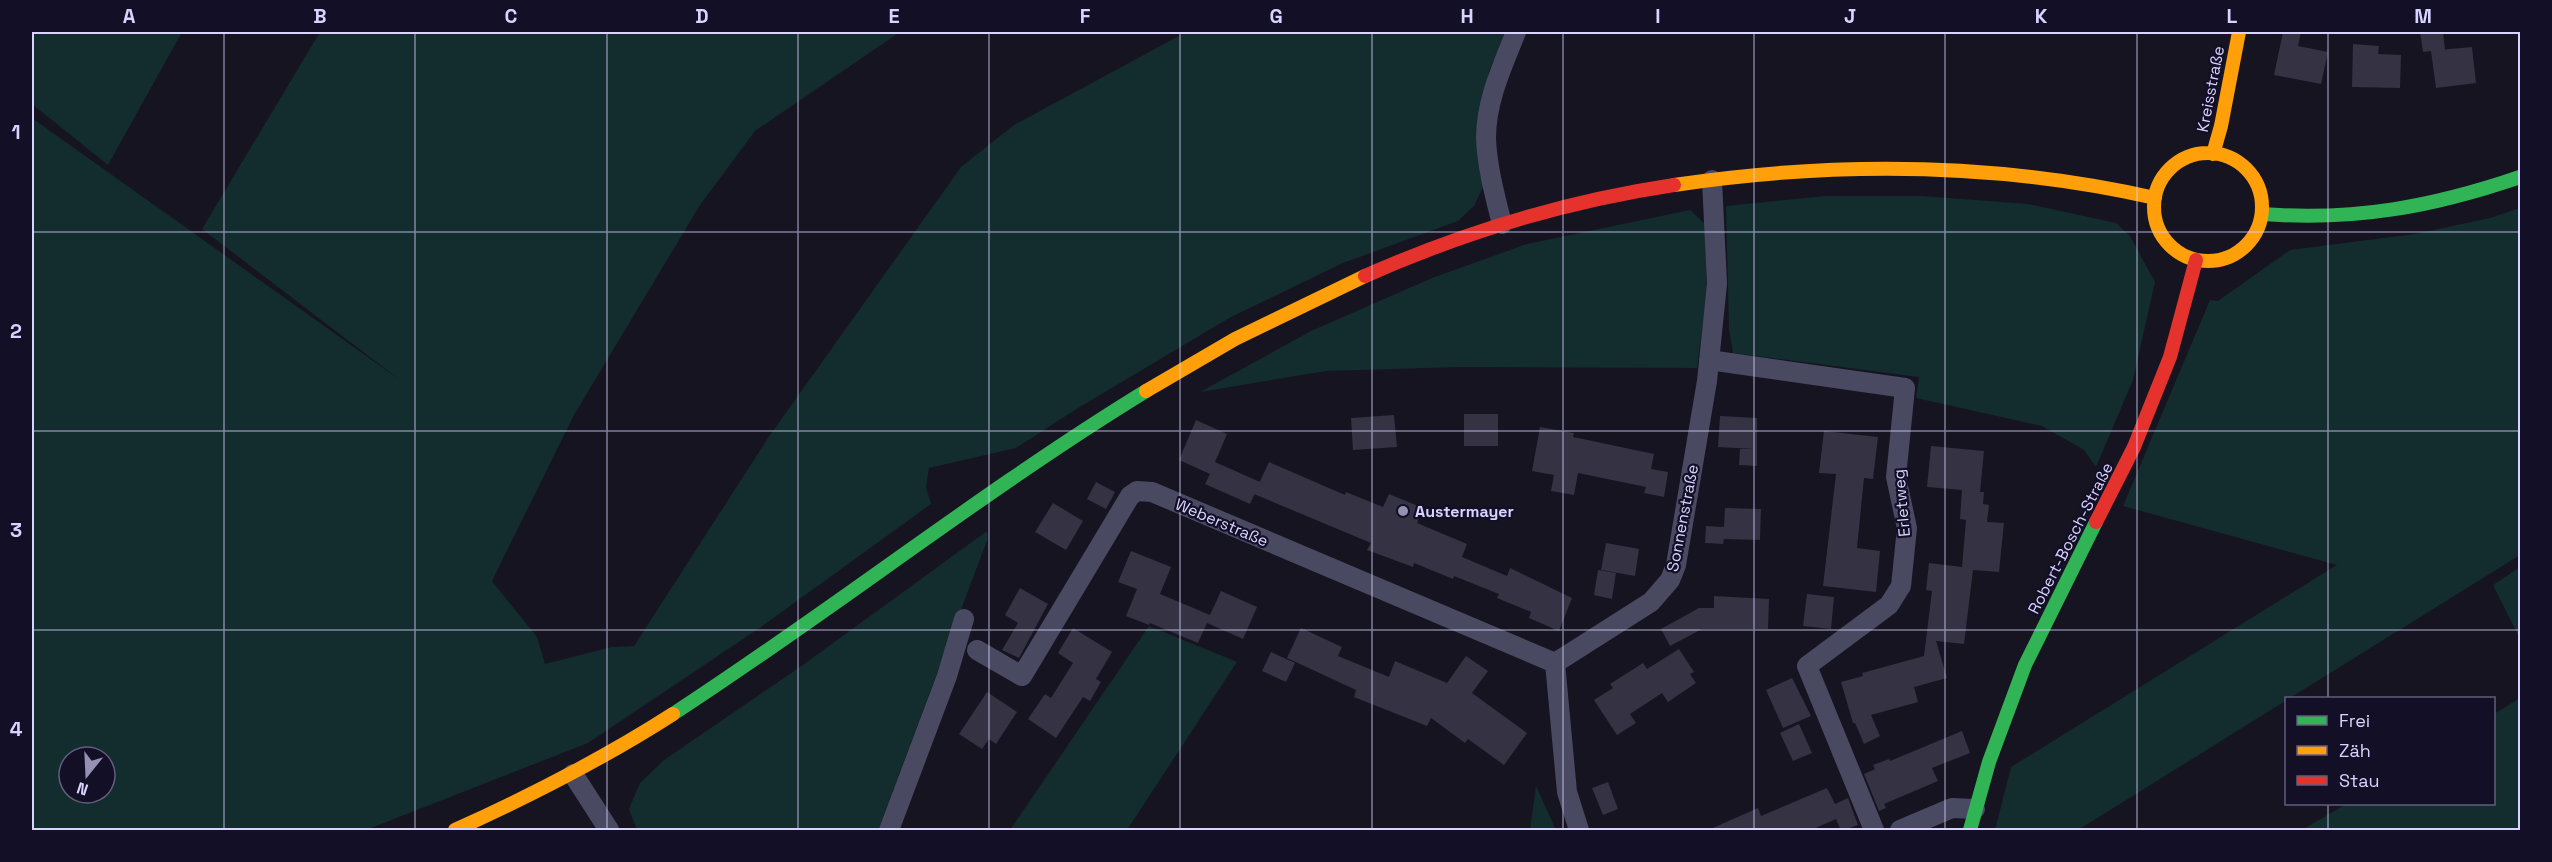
<svg xmlns="http://www.w3.org/2000/svg" width="2552" height="862" font-family="'Space Grotesk',sans-serif">
<style>
.green{fill:#132c2d;fill-rule:evenodd}
.building{fill:#343243}
.lines{fill:none;stroke-linecap:round;stroke-linejoin:round}
.street{stroke:#4a4962;stroke-width:20}
.fast{stroke:#30b455;stroke-width:14}
.slow{stroke:#ff9f0a;stroke-width:14}
.jam{stroke:#e5322d;stroke-width:14}
.grid{fill:none;stroke:#d9d4ff;stroke-width:1.5;stroke-opacity:0.55}
.poi-dot{fill:#9591b1;stroke:#130f26;stroke-width:2}
.labels{text-anchor:middle;stroke-width:4.5;stroke-linejoin:round;paint-order:stroke}
.street-label{font-size:16px;fill:#d9d4ff;stroke:#130f26}
.poi-label{font-size:16px;font-weight:bold;fill:#d9d4ff;stroke:#130f26;text-anchor:start}
.neatline{fill:none;stroke:#d9d4ff;stroke-width:2}
.grid-label{font-size:20px;text-anchor:middle;font-weight:bold;fill:#d9d4ff}
</style>
<rect width="100%" height="100%" fill="#161421"/>
<path class="green" d="M32 32H182L108 165 32 104Z
M320 32H900L755 131 700 205 574 415 492 581 537 637 545 664 612 647 634 646 768 438 961 167 1014 125 1186 32H1507L1489 71 1482 109 1485 183 1474 206 1458 221 1343 263 1231 317 1078 408 1016 448 929 468 926 487 931 504 761 627 588 743 366 830H32V118L400 380 202 229ZM69 757H105V793H69Z
M1825 196H1922L2028 204 2116 223 2130 236 2155 282 2133 380 2096 467 2084 450 2042 426 1916 398 1919 377 1733 353 1729 329 1726 206Z
M2520 208V555L2078 830H1995L2011 767 2337 565 2123 506 2210 300 2218 301 2290 250 2415 234 2490 218Z
M1690 210 1705 224 1707 293 1697 368 1458 367 1326 371 1200 392 1311 331 1432 278 1527 244Z
M987 531 988 538 878 830H637L629 809 640 783 664 760 800 667Z
M2520 567V639L2493 585Z
M1149 626 1237 662 1127 830H1010Z
M2520 698V830H2302L2346 804H2494V714Z
M1536 786 1556 830H1530Z"/>
<path class="building" d="M2283 32H2301L2298 46 2328 52 2321 84 2274 75Z
M2420 32H2443L2445 50H2439L2472 47 2476 83 2436 88 2431 51 2423 52Z
M2353 44 2379 46 2378 54 2401 55 2400 88 2352 87Z
M1464 414H1498V446H1464Z
M1394 415 1397 447 1353 450 1351 418Z
M1720 416 1757 418V466L1739 465 1740 449H1755L1718 447Z
M1196 420 1227 434 1215 462 1260 482 1250 504 1205 484 1210 474 1179 460Z
M1540 427 1574 433 1573 437 1654 454 1651 469 1668 472 1664 497 1644 493 1646 487 1578 473 1574 495 1551 491 1554 475 1532 471Z
M1824 431 1878 437 1873 479 1864 478 1857 548 1880 551 1876 592 1823 586 1836 474 1819 473Z
M1931 446 1984 451 1980 492H1984L1983 504 1989 505 1987 522 2004 523 1999 572 1973 570 1964 644 1936 641 1947 678 1914 687 1918 702 1871 715 1880 736 1864 744 1855 723H1853L1841 682 1863 676 1862 673 1924 656 1932 591 1926 590 1929 563 1962 567 1966 520 1960 519 1962 490 1927 487Z
M1269 462 1345 495 1346 492 1383 507 1389 494 1423 508 1417 523 1467 544 1462 557 1507 576 1510 568 1572 598 1559 631 1529 618 1531 612 1497 598 1499 594 1454 576 1453 579 1414 563 1413 567 1367 550 1371 543 1254 494Z
M1096 482 1115 492 1106 509 1087 499Z
M1053 503 1083 521 1066 550 1035 532Z
M1725 508 1761 509 1760 540 1724 539 1723 544 1705 543 1706 526 1724 527Z
M1606 543 1639 549 1635 576 1601 570Z
M1131 551 1171 567 1160 594 1210 615 1221 591 1257 607 1243 639 1207 623 1198 643 1150 623 1149 625 1126 616 1137 589 1118 582Z
M1598 570 1616 573 1612 599 1594 595Z
M1020 588 1048 604 1019 658 1002 650 1018 623 1005 615Z
M1807 594 1834 597 1831 629 1803 626Z
M1714 596 1769 599 1768 629H1702L1670 646 1661 629 1699 608H1714Z
M1073 628 1112 652 1096 679 1101 682 1090 701 1083 697 1056 738 1028 719 1045 694 1051 698 1073 663 1058 653Z
M1301 628 1342 647 1338 656 1389 677 1395 661 1447 683 1466 656 1488 671 1472 693 1527 733 1504 765 1468 739 1465 743 1431 718 1427 726 1354 697 1356 690 1287 658Z
M1679 649 1694 672 1690 674 1696 683 1668 702 1662 693 1630 714 1636 723 1617 735 1594 700 1613 688 1610 684 1643 663 1647 669Z
M1271 652 1295 663 1286 682 1262 671Z
M1792 678 1811 716 1783 728 1766 690Z
M987 692 1017 712 996 744 989 739 982 749 959 734Z
M1799 724 1812 753 1793 761 1780 733Z
M1962 731 1970 753 1932 768 1938 781 1884 804 1886 808 1879 811 1864 774 1875 769 1873 765 1889 759 1890 761Z
M1608 782 1618 809 1603 815 1592 788Z
M1827 788 1835 804 1848 798 1858 825 1841 831 1836 819 1809 831H1706L1758 808 1761 816Z"/>
<g class="lines">
<path class="street" d="M1502 224C1495 196 1487 167 1486 138 1486 100 1503 65 1516 32
M1709 360 1905 388 1896 477 1907 528 1901 586 1889 605 1807 666 1874 830
M977 650 1022 676 1130 496 1137 491 1152 492 1555 663
M573 774 609 830
M889 830 947 676 964 619
M1579 830 1567 792 1555 663 1651 602 1670 580 1676 565 1707 381 1717 284 1712 180
M1900 830 1952 808 1975 809"/>
<path class="fast" d="M2262 214C2355 221 2432 207 2520 177
M673 714C833 610 983 491 1146 391
M1970 830 1989 762 2025 665 2096 522"/>
<path class="slow" d="M2154 207a54 54 0 1 1 108 0a54 54 0 1 1-108 0Z
M2213 154 2221 126 2239 32
M1674 185C1835 161 1996 162 2155 198
M1146 391 1235 339 1365 276
M455 830C530 796 603 759 673 714"/>
<path class="jam" d="M1365 276C1464 232 1567 201 1674 185
M2096 522 2134 447 2170 357 2196 260"/>
</g>
<path class="grid" d="M224 32V830M415 32V830M607 32V830M798 32V830M989 32V830M1180 32V830M1372 32V830M1563 32V830M1754 32V830M1945 32V830M2137 32V830M2328 32V698M32 232H2520M32 431H2520M32 630H2520M2328 804V830"/>
<circle class="poi-dot" cx="1403" cy="511" r="6"/>
<g class="labels">
<g class="street-label">
<text transform="translate(2210 89) rotate(-79)" y="6">Kreisstraße</text>
<text transform="translate(1901 503) rotate(-95)" y="6">Erletweg</text>
<text transform="translate(1682 518) rotate(-79)" y="6">Sonnenstraße</text>
<text transform="translate(1222 522) rotate(23)" y="6">Weberstraße</text>
<text transform="translate(2070 538) rotate(-63)" y="6">Robert-Bosch-Straße</text>
</g>
<g class="poi-label">
<text x="1415" y="517">Austermayer</text>
</g>
</g>
<rect width="2552" height="862" fill="none" stroke="#130f26" stroke-width="66"/>
<rect x="2285" y="697" width="210" height="108" fill="#130f26" stroke="#625e7d" stroke-width="1.5"/>
<rect x="2297" y="716" width="30" height="9" fill="#30b455" stroke="#625e7d" stroke-width="1.5"/>
<text x="2339" y="727" font-size="18" fill="#d9d4ff">Frei</text>
<rect x="2297" y="746" width="30" height="9" fill="#ff9f0a" stroke="#625e7d" stroke-width="1.5"/>
<text x="2339" y="757" font-size="18" fill="#d9d4ff">Zäh</text>
<rect x="2297" y="776" width="30" height="9" fill="#e5322d" stroke="#625e7d" stroke-width="1.5"/>
<text x="2339" y="787" font-size="18" fill="#d9d4ff">Stau</text>
<g transform="translate(87 775) rotate(198)"><circle r="28" fill="#130f26" stroke="#625e7d" stroke-width="1.5"/>
<path d="M0-4.5L10 22L0 15L-10 22Z" fill="#9591b1"/>
<text y="-9" font-size="16" font-weight="bold" text-anchor="middle" fill="#d9d4ff">N</text>
</g>
<rect x="33" y="33" width="2486" height="796" class="neatline"/>
<g class="grid-label">
<text x="129" y="23">A</text>
<text x="320" y="23">B</text>
<text x="511" y="23">C</text>
<text x="702" y="23">D</text>
<text x="894" y="23">E</text>
<text x="1085" y="23">F</text>
<text x="1276" y="23">G</text>
<text x="1467" y="23">H</text>
<text x="1658" y="23">I</text>
<text x="1850" y="23">J</text>
<text x="2041" y="23">K</text>
<text x="2232" y="23">L</text>
<text x="2423" y="23">M</text>
<text x="16" y="139">1</text>
<text x="16" y="338">2</text>
<text x="16" y="537">3</text>
<text x="16" y="736">4</text>
</g>
</svg>
